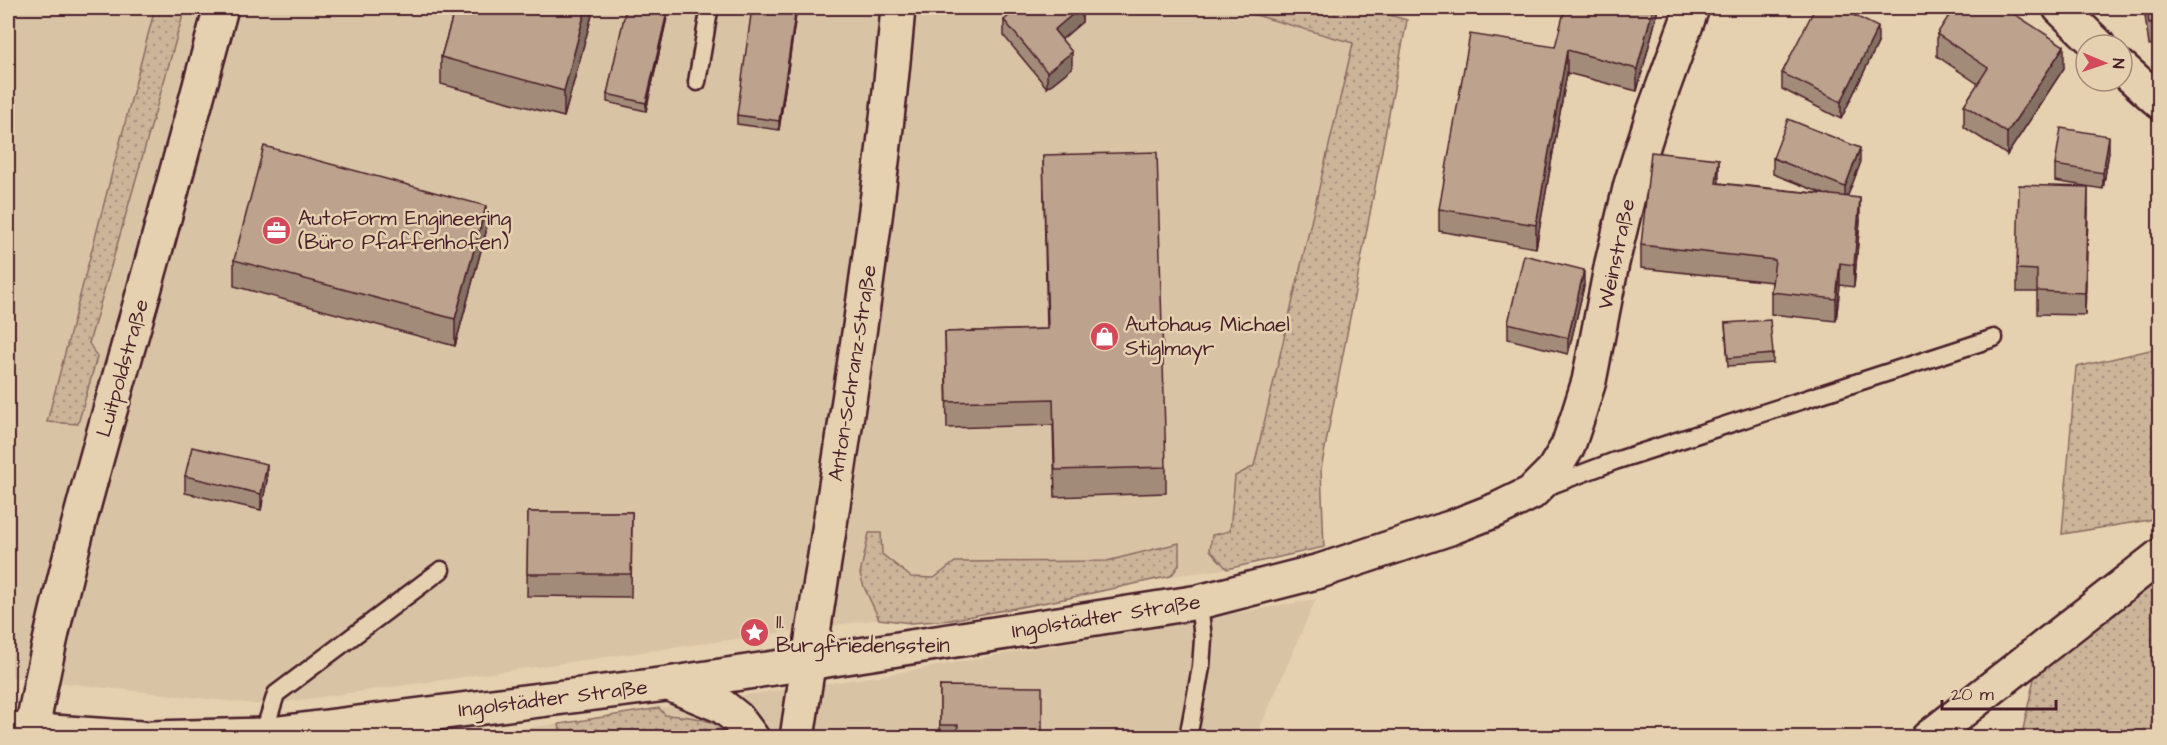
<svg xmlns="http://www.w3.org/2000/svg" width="2167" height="745" font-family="'Architects Daughter',sans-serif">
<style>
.built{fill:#d9c3a5}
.grass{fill:url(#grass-dots);stroke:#8b6a62;stroke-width:1.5}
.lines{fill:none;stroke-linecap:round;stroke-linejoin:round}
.service-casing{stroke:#4a1f2b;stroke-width:21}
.minor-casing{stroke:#4a1f2b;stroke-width:38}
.tertiary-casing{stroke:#4a1f2b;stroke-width:38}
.secondary-casing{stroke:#4a1f2b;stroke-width:38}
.primary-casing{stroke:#4a1f2b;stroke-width:38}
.service{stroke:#e5d1af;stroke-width:16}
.minor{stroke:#e5d1af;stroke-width:33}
.tertiary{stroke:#e5d1af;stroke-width:33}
.secondary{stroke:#e5d1af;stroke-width:33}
.primary{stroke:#e5d1af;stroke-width:33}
.wall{fill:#a38b79;stroke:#4a1f2b;stroke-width:1.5}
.shaded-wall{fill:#847163;stroke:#4a1f2b;stroke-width:1.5}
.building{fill:#bda28d;stroke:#4a1f2b;stroke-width:1.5}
.labels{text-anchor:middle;stroke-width:5;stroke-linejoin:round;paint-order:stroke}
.poi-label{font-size:21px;fill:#4a1f2b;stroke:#e5d1af;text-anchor:start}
.street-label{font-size:21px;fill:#4a1f2b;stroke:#e5d1af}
</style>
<defs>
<pattern id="grass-dots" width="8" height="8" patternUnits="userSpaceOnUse" patternTransform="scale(1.5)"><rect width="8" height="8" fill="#ccb499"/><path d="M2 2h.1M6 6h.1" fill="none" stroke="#a8927d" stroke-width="1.8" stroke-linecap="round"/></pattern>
</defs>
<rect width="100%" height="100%" fill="#e5d1af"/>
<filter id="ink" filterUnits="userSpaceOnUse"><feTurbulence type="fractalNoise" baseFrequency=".0167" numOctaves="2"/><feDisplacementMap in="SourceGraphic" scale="12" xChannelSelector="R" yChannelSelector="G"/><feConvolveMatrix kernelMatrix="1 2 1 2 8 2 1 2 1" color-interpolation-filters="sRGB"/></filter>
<g filter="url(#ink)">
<path class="built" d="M8 8H1365L1407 20 1321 469 1324 547 1227 569 1171 576 1064 599 950 620 911 623 879 619 264 705 8 677Z
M1316 599 1256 737 442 738 559 724 708 700 879 676Z"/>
<path class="grass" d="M155 8H185L89 343 97 357 78 424 47 422Z
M1231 8H1365L1407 20 1321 469 1324 547 1227 569 1210 550 1212 535 1230 531 1235 476 1254 466 1353 43Z
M2159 348V514L2149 520 2062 534 2076 367Z
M869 533H881L882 554 911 577 934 578 955 562 1107 561 1179 543V565L1171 576 1064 599 950 620 911 623 879 619 864 587 860 574Z
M2159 572V737L2033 738 2022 734 2035 674Z
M659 708 665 715C691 716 716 719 735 737H561L559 724Z"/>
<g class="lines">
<defs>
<path id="service" d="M697 82 709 11 705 8
M1546 487 1615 461 1994 338
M263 735 276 694 441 570
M1188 738 1201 667 1203 639 1199 602"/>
<path id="minor" d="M2060 8 2098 45
M2122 68 2160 102
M808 663 1199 602 1320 571 1450 528 1496 510 1531 493 1553 471 1568 446 1578 416 1589 381 1612 263 1631 184 1654 112 1692 8
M32 730C58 586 100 446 140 305 168 206 194 107 221 8"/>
<path id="tertiary" d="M669 684 722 706 737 718 752 738
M8 729 141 738
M152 738 263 735 667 684 808 663"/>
<path id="secondary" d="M797 738C833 495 877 252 898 8"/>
<path id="primary" d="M1928 738 2160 556"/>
</defs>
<use href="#service" class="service-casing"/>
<use href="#minor" class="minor-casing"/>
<use href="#tertiary" class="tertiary-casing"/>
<use href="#secondary" class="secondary-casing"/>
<use href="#primary" class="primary-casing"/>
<use href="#service" class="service"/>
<use href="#minor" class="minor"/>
<use href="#tertiary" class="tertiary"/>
<use href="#secondary" class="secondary"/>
<use href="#primary" class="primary"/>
</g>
<path class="wall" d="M455 8H594L564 117 441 84V57Z
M669 8 646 111 607 102V94Z
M797 8 779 130 737 124V115Z
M1082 8V22L1062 39 1072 68 1047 88 1004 36V20Z
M1657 8V15L1637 91 1567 73 1536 248 1439 231V209L1555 47Z
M2144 8H2160V44L2149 45Z
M1937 34 2064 68 2007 155 1964 127V105L1978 84 1937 56Z
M1878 43 1841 119 1782 89V73Z
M2109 152 2103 189 2055 181V165Z
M1043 155 1166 467V493L1055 497 1053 425 947 428 945 332 1047 329Z
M1773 158 1860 164 1847 197 1860 220 1854 287 1840 285 1836 321 1771 314V292L1772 282 1641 268V245L1719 183 1824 194 1773 174Z
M2088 209 2085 315 2037 314V292H2017V269Z
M486 232 455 346 234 286V260Z
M1584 286 1568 354 1508 339V323Z
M1725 323 1773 354V363L1728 366Z
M185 476 267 480 261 510 185 493Z
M528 512H632L631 597 527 596Z
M940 686 1042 738H940Z"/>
<path class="shaded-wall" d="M586 8H594L564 117V91Z
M668 8H669V9L646 111V103Z
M796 8H797L779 130V121Z
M1080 8H1082V22L1054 46V30Z
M1653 8H1657V15L1637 91V69Z
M1878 27V43L1841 119V102Z
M2064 46V68L2007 155V133Z
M1567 50V73L1536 248V225Z
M1072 52V68L1047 88V72Z
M2109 136V152L2103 189V173Z
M1860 148V164L1845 203V187Z
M1719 159V182L1716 205V183Z
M2088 187V209L2085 315V293Z
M1860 198V220L1854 287V265Z
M486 206V232L455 346V319Z
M1840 263V285L1836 321V299Z
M1584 270V286L1568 354V338Z
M267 464V480L261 510V494Z"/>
<path class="building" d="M455 8H586L564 91 441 57Z
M626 8H668L646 103 607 94Z
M752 8H796L779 121 737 115Z
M1019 8H1080L1054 30 1072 52 1047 72 1004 20Z
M1565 8H1653L1637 69 1567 50 1536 225 1439 209 1470 34 1555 47Z
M1815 8H1839L1878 27 1841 102 1782 73Z
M1954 8H2005L2064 46 2007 133 1964 105 1988 68 1937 34Z
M2147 8H2160V21L2149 23Z
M1788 119 1860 148 1845 187 1773 158Z
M2061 128 2109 136 2103 173 2055 165Z
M264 146 486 206 455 319 234 260Z
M1157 152 1166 467 1055 470 1053 399 947 402 945 332 1048 329 1043 155Z
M1651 152 1719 159 1716 183 1860 198 1854 265 1840 263 1836 299 1771 292 1775 260 1641 245Z
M2019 185 2088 187 2085 293 2037 291V270L2017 269Z
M1524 255 1584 270 1568 338 1508 323Z
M1770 320 1773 354 1728 358 1725 323Z
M192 447 267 464 261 494 185 476Z
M528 512H632L631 574H527Z
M940 686 1042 687V738H957L958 725H940Z"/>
</g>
<defs>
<symbol id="office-disc" viewBox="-11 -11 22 22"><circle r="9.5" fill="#d1495b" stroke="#e5d1af"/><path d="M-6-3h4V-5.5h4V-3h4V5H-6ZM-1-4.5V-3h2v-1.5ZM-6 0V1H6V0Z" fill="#fff"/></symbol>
<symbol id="shop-disc" viewBox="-11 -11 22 22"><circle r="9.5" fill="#d1495b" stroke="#e5d1af"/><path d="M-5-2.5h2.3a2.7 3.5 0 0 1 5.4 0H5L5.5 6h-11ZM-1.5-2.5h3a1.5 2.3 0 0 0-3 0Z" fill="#fff"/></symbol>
<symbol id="sight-disc" viewBox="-11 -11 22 22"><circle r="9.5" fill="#d1495b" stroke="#e5d1af"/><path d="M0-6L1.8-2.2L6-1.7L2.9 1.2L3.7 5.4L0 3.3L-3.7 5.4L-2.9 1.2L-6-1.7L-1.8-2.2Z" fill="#fff"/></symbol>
</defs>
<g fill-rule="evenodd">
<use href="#office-disc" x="260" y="214" width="33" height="33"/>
<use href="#shop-disc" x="1088" y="320" width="33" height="33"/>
<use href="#sight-disc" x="738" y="616" width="33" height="33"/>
</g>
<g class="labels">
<g class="poi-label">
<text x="298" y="225">AutoForm Engineering<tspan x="298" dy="24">(Büro Pfaffenhofen)</tspan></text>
<text x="1125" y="331">Autohaus Michael<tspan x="1125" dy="24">Stiglmayr</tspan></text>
<text x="776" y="628">11.<tspan x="776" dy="24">Burgfriedensstein</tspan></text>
</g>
<g class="street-label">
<text transform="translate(1616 254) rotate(-78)" y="7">Weinstraße</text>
<text transform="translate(122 368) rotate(-74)" y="7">Luitpoldstraße</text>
<text transform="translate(852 373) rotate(-81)" y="7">Anton-Schranz-Straße</text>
<text transform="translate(1106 616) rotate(-9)" y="7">Ingolstädter Straße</text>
<text transform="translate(553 698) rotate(-7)" y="7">Ingolstädter Straße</text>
</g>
</g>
<rect width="2167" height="745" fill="none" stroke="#e5d1af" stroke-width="30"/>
<rect x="15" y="15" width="2137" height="715" fill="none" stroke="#4a1f2b" stroke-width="2" filter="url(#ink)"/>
<g transform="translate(2104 63) rotate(92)"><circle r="28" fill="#e5d1af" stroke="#a78a7a" stroke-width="1.5"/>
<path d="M0-4.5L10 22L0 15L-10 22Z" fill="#d1495b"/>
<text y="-9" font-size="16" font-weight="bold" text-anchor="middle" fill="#4a1f2b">N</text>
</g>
<path d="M1942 700v9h114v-9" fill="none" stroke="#4a1f2b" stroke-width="3"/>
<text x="1951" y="700" font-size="18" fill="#4a1f2b" stroke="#e5d1af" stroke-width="4.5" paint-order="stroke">20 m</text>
</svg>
